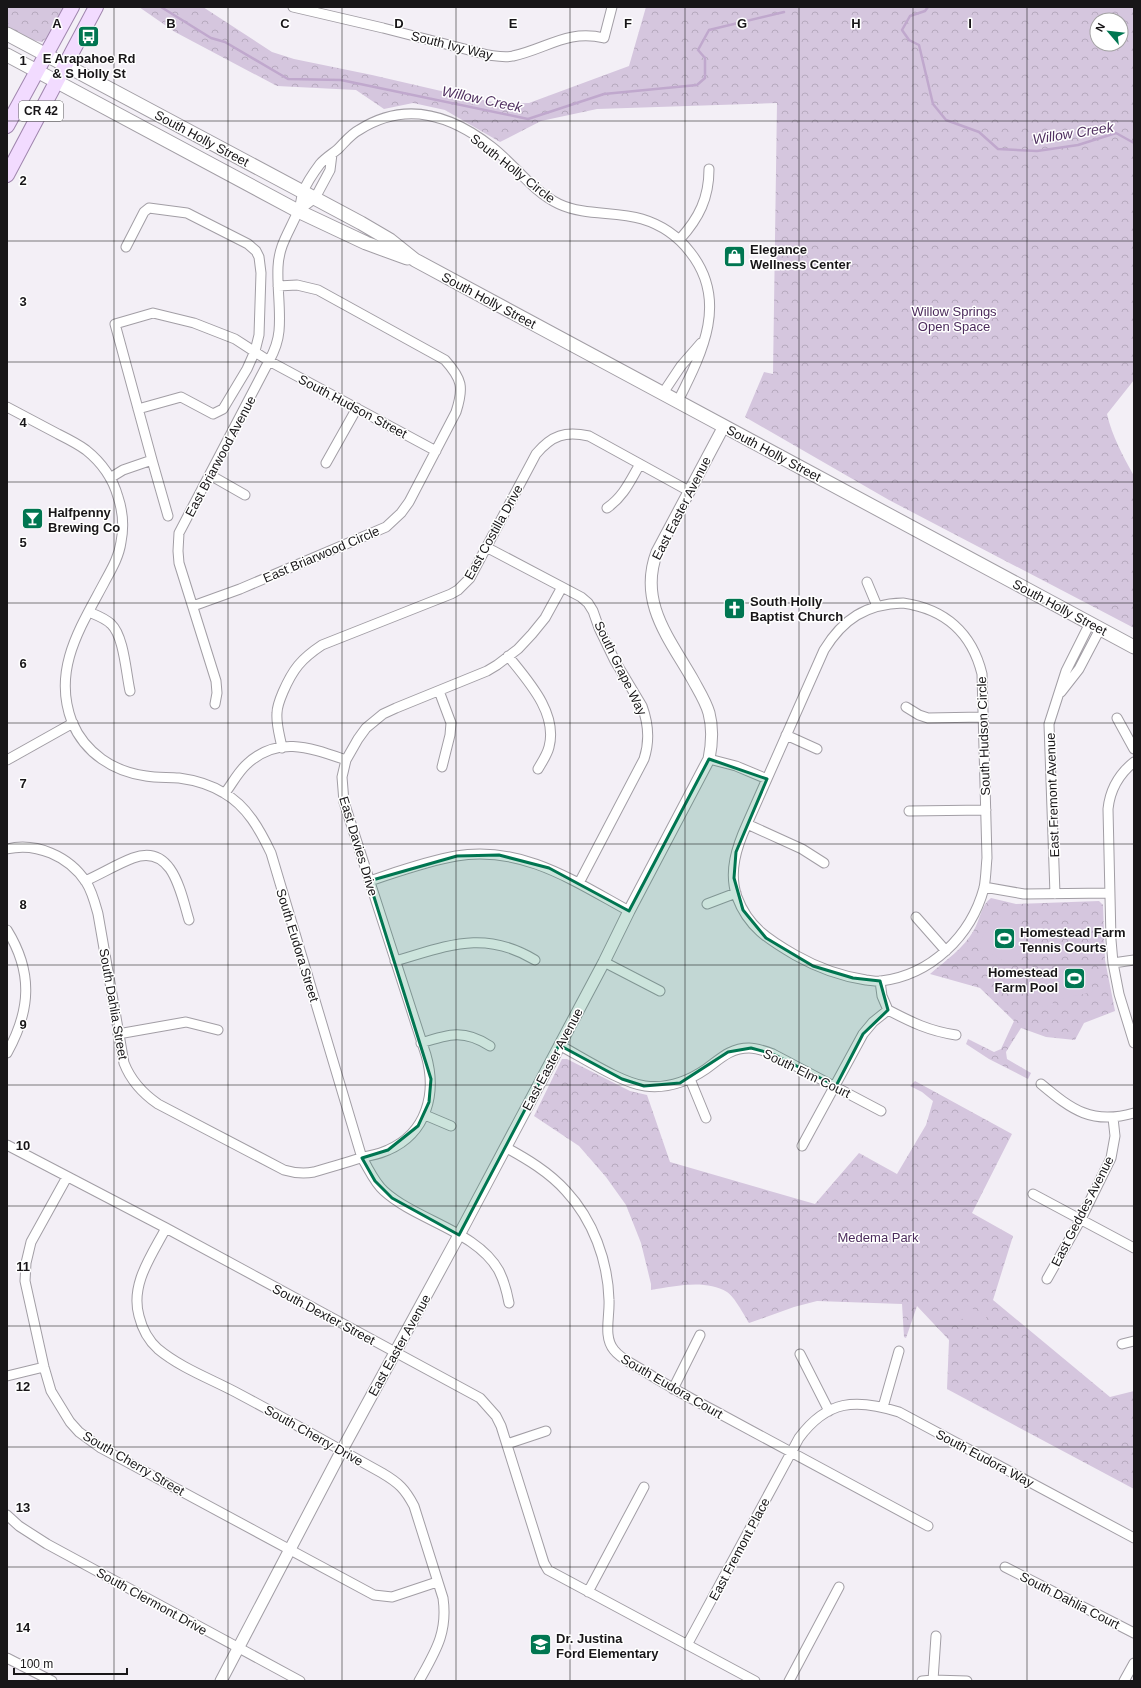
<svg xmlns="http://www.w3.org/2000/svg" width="1141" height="1688" font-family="Arial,sans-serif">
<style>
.park{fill:url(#park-crowns);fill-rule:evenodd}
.garden{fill:#d5c6de}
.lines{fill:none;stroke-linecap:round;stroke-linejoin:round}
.stream{stroke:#c0a8cd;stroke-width:2.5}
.minor-casing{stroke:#a29ea5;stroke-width:11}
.tertiary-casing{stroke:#a29ea5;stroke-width:13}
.secondary-casing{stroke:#a29ea5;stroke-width:15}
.primary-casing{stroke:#a086ae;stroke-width:16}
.minor{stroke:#fff;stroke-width:9}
.tertiary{stroke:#fff;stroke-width:11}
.secondary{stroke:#fff;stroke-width:13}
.primary{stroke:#f2dbff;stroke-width:14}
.marked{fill:#007651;fill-opacity:0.2;stroke:#007651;stroke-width:3;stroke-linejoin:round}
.grid{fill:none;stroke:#181618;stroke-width:1;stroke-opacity:0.55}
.labels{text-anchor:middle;stroke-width:3;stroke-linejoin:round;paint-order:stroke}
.shield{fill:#fff;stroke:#5d5c5d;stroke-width:1}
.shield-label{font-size:12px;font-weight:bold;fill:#181618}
.street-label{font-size:13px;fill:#181618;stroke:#fff}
.poi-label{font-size:13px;font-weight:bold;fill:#181618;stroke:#fff;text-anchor:start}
.park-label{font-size:13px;fill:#4c2b5c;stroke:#fff}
.water-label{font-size:14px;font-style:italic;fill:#513161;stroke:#fff}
.grid-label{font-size:13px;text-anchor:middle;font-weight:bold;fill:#181618;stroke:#fff;stroke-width:3;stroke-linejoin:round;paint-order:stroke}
</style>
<defs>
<pattern id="park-crowns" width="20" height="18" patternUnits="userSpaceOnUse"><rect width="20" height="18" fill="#d5c6de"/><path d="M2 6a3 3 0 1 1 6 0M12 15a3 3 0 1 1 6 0" fill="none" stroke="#b6a9be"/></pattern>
</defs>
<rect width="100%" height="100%" fill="#f3eff6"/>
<path class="park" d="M7 7H65L49 36 42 42 32 40 7 26Z
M139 7H203L272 52 294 59 372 75 454 94 503 104 529 103 629 66 646 7H1134V380L1107 414C1112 436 1123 456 1134 476V628L889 500 745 417 764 372 773 374 777 103 597 109 541 121 500 142 445 110 413 103 384 109 356 90 277 86 175 32ZM1097 20H1121V44H1097Z
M991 898 1016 904 1099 901 1103 905 1105 960 1115 1011 1084 1023 1075 1040 1046 1037 1021 1028 1006 1052 1007 1059 1031 1073 1028 1079 989 1059 966 1044 968 1039 994 1052 1001 1049 1014 1021 980 988 930 974C945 961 964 948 974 930 980 920 981 905 991 898Z
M562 1059H567L630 1091 647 1095 670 1162 815 1204 859 1153 897 1174 926 1125 933 1101 922 1092 910 1086 915 1081 1012 1134 972 1213 1013 1236 993 1300 1110 1397 1134 1391V1489L947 1389 949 1340 917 1306 906 1338 904 1337 902 1304 817 1301 794 1307 749 1323C744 1315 734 1296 727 1292 706 1279 675 1286 651 1290V1284L641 1243 626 1205 606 1177 579 1146 534 1116Z"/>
<path class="garden" d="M995 914 1031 932 1012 965 977 947Z
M1087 960 1093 992 1059 999 1056 966Z
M1050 983 1053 1005 1042 1007 1038 986Z
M966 1305 987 1316 980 1329 959 1317Z"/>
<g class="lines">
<path class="stream" d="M161 7 211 38 225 42 288 79 341 80 528 119 604 94 697 85 705 78V58L698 50 709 30 784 12
M928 7 925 11 910 16 902 30 909 40 919 45 933 104 946 120 979 132 998 149 1037 151 1078 145 1116 133 1134 143"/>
<defs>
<path id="minor" d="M293 7 383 28 488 55C496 56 505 58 513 56 546 49 568 29 604 38L612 7
M298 211 315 198 330 170 332 154
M680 239C699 218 709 198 709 169
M126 247 144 212 149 208 187 213 248 244 256 251 259 257 261 273 259 335 255 351 247 369 223 409 213 414 181 397 138 409
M663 393 681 366 701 343
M7 407C24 416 41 425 58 434 68 439 78 444 86 450 101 462 113 479 118 497 123 512 124 527 121 542 119 557 111 570 104 583 80 628 52 670 72 722 85 753 114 772 146 776 157 778 168 777 179 778 194 780 211 785 224 793 247 806 260 830 271 853L362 1158C369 1169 374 1182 384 1191 417 1221 477 1231 499 1271 504 1281 507 1292 509 1303
M152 460 168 516
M326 463 357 408
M210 475 245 495
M110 478 123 470 152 460 115 324 153 313 194 323 235 339 269 361 436 451
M607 508C624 496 630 481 640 464
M486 547 581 597 588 603 593 611 599 628 615 661 642 706C649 725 650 741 644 759L579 883
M867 582 877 606
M903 603C945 609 972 633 982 674L987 858C986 867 986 878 984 888 971 936 931 975 881 981 876 982 870 980 866 980 839 976 818 968 795 955 769 940 748 927 737 897 728 872 737 846 747 824L824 650C843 619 866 604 903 603Z
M193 606 240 589 386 527 401 513 409 502 456 412C464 387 462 379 445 360L318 290 297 285 278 286
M89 612C96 615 105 618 111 624 124 636 126 673 130 691
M508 656C528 681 558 713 549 747 547 755 542 762 538 769
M439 691 451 723 450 735 442 767
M1061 692 1079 669 1100 629
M215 704 217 693 216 681 179 563 178 551 179 533 269 361C274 352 278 342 279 331 281 310 277 288 278 267 279 244 290 231 298 211 301 205 301 198 303 192 307 182 314 172 320 164 325 158 332 154 338 149 345 142 351 134 359 130 406 100 451 115 492 147 515 165 532 191 559 204 585 216 615 211 642 219 662 225 677 235 690 252 729 301 702 353 678 401
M906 707 919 715 928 718 983 717
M1117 718 1134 749
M786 735 817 749
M282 748C280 736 276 725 277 713 277 706 280 699 283 692 293 669 301 659 322 645L451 594 458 590 470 578 536 454C552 435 565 431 589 436L689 491
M709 759 736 766 767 779
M7 760 73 723
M1134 762C1119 774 1110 790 1108 809L1111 940 1113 963 1119 994 1134 1043
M225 793C232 784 238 772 247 764 278 735 311 748 346 760
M909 811 986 810
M747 824 802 849 824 863
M7 849C36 842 69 856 86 882 92 891 95 903 98 914L124 1063C131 1081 142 1093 158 1104L284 1170C294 1173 304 1174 314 1172 331 1167 348 1162 364 1157 372 1155 380 1154 388 1150 427 1133 437 1093 426 1055L344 802 342 777 346 760 358 739 366 728 383 714 396 708 487 671 497 665 518 649 532 634 545 618 562 587
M85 881C101 874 117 864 133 858 173 843 181 894 189 920
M369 881C397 872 427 861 456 856 522 845 574 881 629 911
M984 887 1024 894 1110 893
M1055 894 1049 724 1066 671 1090 623
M707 904 736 893
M916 917 946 951
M7 930C33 972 31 1010 7 1053
M395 961C448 946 483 929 535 960
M604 962 660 991
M1113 963 1134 960
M880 981 882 996 888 1010C911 1022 929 1031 956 1035
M118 1034 186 1022 218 1030
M421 1043C449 1034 464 1029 490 1046
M559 1045C582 1057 621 1083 645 1086 668 1089 687 1082 706 1069 720 1059 730 1048 749 1048 757 1048 765 1051 773 1054L881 1111
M690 1079 706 1118
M1041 1084C1072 1110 1092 1125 1134 1113
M425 1115 451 1126
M7 1145 166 1228 480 1398 496 1416 501 1426 544 1563 548 1570 755 1681
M802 1146 863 1034 873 1022 888 1010
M505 1147C527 1159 549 1172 566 1191 593 1220 608 1261 609 1300 610 1316 603 1337 614 1350 620 1358 631 1363 639 1368 663 1383 688 1397 713 1410 785 1449 857 1487 928 1526
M67 1177 31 1242 26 1263 25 1281 44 1367 51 1391 70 1422 79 1432 101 1448 374 1595 392 1597 437 1582
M1033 1194 1134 1248
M166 1228C152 1255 130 1284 139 1316 142 1328 149 1341 158 1349 182 1369 214 1380 241 1395 288 1420 335 1447 382 1473 399 1483 405 1489 414 1506L443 1598C448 1633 435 1652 419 1681
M1047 1279 1081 1219 1111 1158 1115 1136 1113 1118
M1122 1344 1134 1341
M800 1354 829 1411
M7 1376 44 1367
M673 1389 700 1335
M883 1407 899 1351
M507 1444 546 1431
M7 1515 19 1526 47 1544 300 1681
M1005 1567 1134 1633
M588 1592 644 1487
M687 1645 799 1438C827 1400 856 1398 899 1412L1134 1538
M7 1658 52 1681
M933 1680 936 1636
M789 1681 839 1587
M922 1681 933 1680 967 1681
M1124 1681 1134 1663"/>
<path id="tertiary" d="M221 1681 342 1450 459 1235 604 962 629 911 709 759C712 744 713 728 709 713 706 702 699 691 693 680 669 638 638 602 657 552L724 426"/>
<path id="secondary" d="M7 34 361 223 390 240 415 260 1134 647
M7 55 298 211 366 243 407 258"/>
<path id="primary" d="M7 126 72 7
M7 175 96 7"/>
</defs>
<use href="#minor" class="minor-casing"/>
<use href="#tertiary" class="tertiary-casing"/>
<use href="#secondary" class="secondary-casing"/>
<use href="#primary" class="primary-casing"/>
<use href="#minor" class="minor"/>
<use href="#tertiary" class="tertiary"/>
<use href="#secondary" class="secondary"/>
<use href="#primary" class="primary"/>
</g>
<path class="marked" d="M709 759 767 779 736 852 734 878 743 910 766 938 813 966 853 978 880 981 888 1010 863 1034 836 1086 773 1054 751 1048 728 1052 680 1083 644 1086 622 1079 559 1045 459 1235 392 1198 375 1181 362 1158 388 1150 418 1126 429 1102 431 1079 369 881 457 856 499 855 549 868 629 911Z"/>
<path class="grid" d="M114 7V1681M228 7V1681M342 7V1681M456 7V1681M570 7V1681M685 7V1681M799 7V1681M913 7V1681M1027 7V1681M7 121H1134M7 241H1134M7 362H1134M7 482H1134M7 603H1134M7 723H1134M7 844H1134M7 965H1134M7 1085H1134M7 1206H1134M7 1326H1134M7 1447H1134M7 1567H1134"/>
<defs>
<symbol id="bus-square" viewBox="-11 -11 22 22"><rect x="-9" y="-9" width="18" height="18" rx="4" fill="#007651" stroke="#fff"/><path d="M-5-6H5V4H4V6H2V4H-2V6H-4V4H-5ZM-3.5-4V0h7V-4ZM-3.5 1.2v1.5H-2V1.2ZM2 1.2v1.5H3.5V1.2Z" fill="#fff"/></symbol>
<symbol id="shop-square" viewBox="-11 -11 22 22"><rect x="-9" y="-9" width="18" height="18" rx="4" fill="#007651" stroke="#fff"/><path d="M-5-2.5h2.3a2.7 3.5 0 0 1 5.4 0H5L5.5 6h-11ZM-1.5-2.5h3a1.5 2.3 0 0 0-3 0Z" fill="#fff"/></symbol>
<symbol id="bar-square" viewBox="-11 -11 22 22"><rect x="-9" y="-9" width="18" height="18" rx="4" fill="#007651" stroke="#fff"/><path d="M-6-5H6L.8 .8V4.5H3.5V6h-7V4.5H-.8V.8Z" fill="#fff"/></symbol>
<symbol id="church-square" viewBox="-11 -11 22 22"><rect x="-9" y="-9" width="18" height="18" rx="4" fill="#007651" stroke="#fff"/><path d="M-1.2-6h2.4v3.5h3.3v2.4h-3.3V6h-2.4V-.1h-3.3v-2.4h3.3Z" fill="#fff"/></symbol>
<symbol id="stadium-square" viewBox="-11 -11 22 22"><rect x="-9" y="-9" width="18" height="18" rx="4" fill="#007651" stroke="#fff"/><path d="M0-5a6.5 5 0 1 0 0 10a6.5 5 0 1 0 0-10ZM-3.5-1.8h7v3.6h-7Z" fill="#fff"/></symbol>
<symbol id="school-square" viewBox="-11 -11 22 22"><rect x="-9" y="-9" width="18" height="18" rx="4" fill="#007651" stroke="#fff"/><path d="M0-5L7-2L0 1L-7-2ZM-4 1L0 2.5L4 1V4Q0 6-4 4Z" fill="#fff"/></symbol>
</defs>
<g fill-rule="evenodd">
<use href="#bus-square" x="76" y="24" width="25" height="25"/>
<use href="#shop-square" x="722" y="244" width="25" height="25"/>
<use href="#bar-square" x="20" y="506" width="25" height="25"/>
<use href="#church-square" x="722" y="596" width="25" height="25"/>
<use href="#stadium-square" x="992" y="926" width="25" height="25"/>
<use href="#stadium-square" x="1062" y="966" width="25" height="25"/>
<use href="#school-square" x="528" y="1632" width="25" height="25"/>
</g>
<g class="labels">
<rect class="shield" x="19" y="101" width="44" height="20" rx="3"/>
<g class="shield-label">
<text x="41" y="115">CR 42</text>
</g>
<g class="street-label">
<text transform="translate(452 45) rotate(14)" y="5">South Ivy Way</text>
<text transform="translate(202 138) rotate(28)" y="5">South Holly Street</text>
<text transform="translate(513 168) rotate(38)" y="5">South Holly Circle</text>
<text transform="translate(489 300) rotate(28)" y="5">South Holly Street</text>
<text transform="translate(353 406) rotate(28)" y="5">South Hudson Street</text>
<text transform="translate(774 453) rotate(28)" y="5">South Holly Street</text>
<text transform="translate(220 456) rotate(-62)" y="5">East Briarwood Avenue</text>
<text transform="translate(681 508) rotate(-63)" y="5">East Easter Avenue</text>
<text transform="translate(493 532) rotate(-61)" y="5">East Costilla Drive</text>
<text transform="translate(321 554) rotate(-23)" y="5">East Briarwood Circle</text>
<text transform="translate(1060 607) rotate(28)" y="5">South Holly Street</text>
<text transform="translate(621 668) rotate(64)" y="5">South Grape Way</text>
<text transform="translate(983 736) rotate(-92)" y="5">South Hudson Circle</text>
<text transform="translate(1052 795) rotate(-92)" y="5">East Fremont Avenue</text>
<text transform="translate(359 846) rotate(73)" y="5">East Davies Drive</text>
<text transform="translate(298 945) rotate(73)" y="5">South Eudora Street</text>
<text transform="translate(114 1004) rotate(80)" y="5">South Dahlia Street</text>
<text transform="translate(552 1059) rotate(-62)" y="5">East Easter Avenue</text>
<text transform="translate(807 1073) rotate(26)" y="5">South Elm Court</text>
<text transform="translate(1082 1211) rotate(-63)" y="5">East Geddes Avenue</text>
<text transform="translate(324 1314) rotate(28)" y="5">South Dexter Street</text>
<text transform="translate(399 1345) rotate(-61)" y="5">East Easter Avenue</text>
<text transform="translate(672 1386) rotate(30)" y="5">South Eudora Court</text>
<text transform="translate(314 1435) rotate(29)" y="5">South Cherry Drive</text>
<text transform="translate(985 1458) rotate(28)" y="5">South Eudora Way</text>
<text transform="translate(134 1463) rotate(30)" y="5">South Cherry Street</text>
<text transform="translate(739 1549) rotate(-62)" y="5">East Fremont Place</text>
<text transform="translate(1070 1600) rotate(27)" y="5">South Dahlia Court</text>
<text transform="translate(152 1601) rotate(29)" y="5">South Clermont Drive</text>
</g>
<g class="poi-label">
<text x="89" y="63" text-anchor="middle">E Arapahoe Rd<tspan x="89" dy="15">&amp; S Holly St</tspan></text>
<text x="750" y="254">Elegance<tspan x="750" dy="15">Wellness Center</tspan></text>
<text x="48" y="517">Halfpenny<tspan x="48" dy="15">Brewing Co</tspan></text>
<text x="750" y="606">South Holly<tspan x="750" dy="15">Baptist Church</tspan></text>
<text x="1020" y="937">Homestead Farm<tspan x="1020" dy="15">Tennis Courts</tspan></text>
<text x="1058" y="977" text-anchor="end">Homestead<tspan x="1058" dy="15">Farm Pool</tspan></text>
<text x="556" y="1643">Dr. Justina<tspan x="556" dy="15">Ford Elementary</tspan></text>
</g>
<g class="park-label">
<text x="954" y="316">Willow Springs<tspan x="954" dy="15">Open Space</tspan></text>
<text x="878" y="1242">Medema Park</text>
</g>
<g class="water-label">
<text transform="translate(482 99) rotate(12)" y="5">Willow Creek</text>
<text transform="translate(1073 133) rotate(-9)" y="5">Willow Creek</text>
</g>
</g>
<g class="grid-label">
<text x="57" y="28">A</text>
<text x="171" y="28">B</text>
<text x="285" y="28">C</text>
<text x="399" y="28">D</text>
<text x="513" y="28">E</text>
<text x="628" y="28">F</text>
<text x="742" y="28">G</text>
<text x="856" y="28">H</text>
<text x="970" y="28">I</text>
<text x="23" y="65">1</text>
<text x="23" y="185">2</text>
<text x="23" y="306">3</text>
<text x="23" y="427">4</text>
<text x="23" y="547">5</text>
<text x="23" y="668">6</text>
<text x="23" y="788">7</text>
<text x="23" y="909">8</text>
<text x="23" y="1029">9</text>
<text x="23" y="1150">10</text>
<text x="23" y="1271">11</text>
<text x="23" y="1391">12</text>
<text x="23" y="1512">13</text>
<text x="23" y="1632">14</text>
</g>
<rect width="1141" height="1688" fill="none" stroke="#181618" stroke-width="16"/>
<g transform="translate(1109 32) rotate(298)"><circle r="19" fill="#ffffff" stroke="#a3a2a3"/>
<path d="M0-3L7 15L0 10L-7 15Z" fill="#007651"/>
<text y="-6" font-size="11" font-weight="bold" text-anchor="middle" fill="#181618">N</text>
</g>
<path d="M14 1668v6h113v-6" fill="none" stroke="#181618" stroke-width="2"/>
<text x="20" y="1668" font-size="12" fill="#181618" stroke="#ffffff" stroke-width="3" paint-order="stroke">100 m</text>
</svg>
